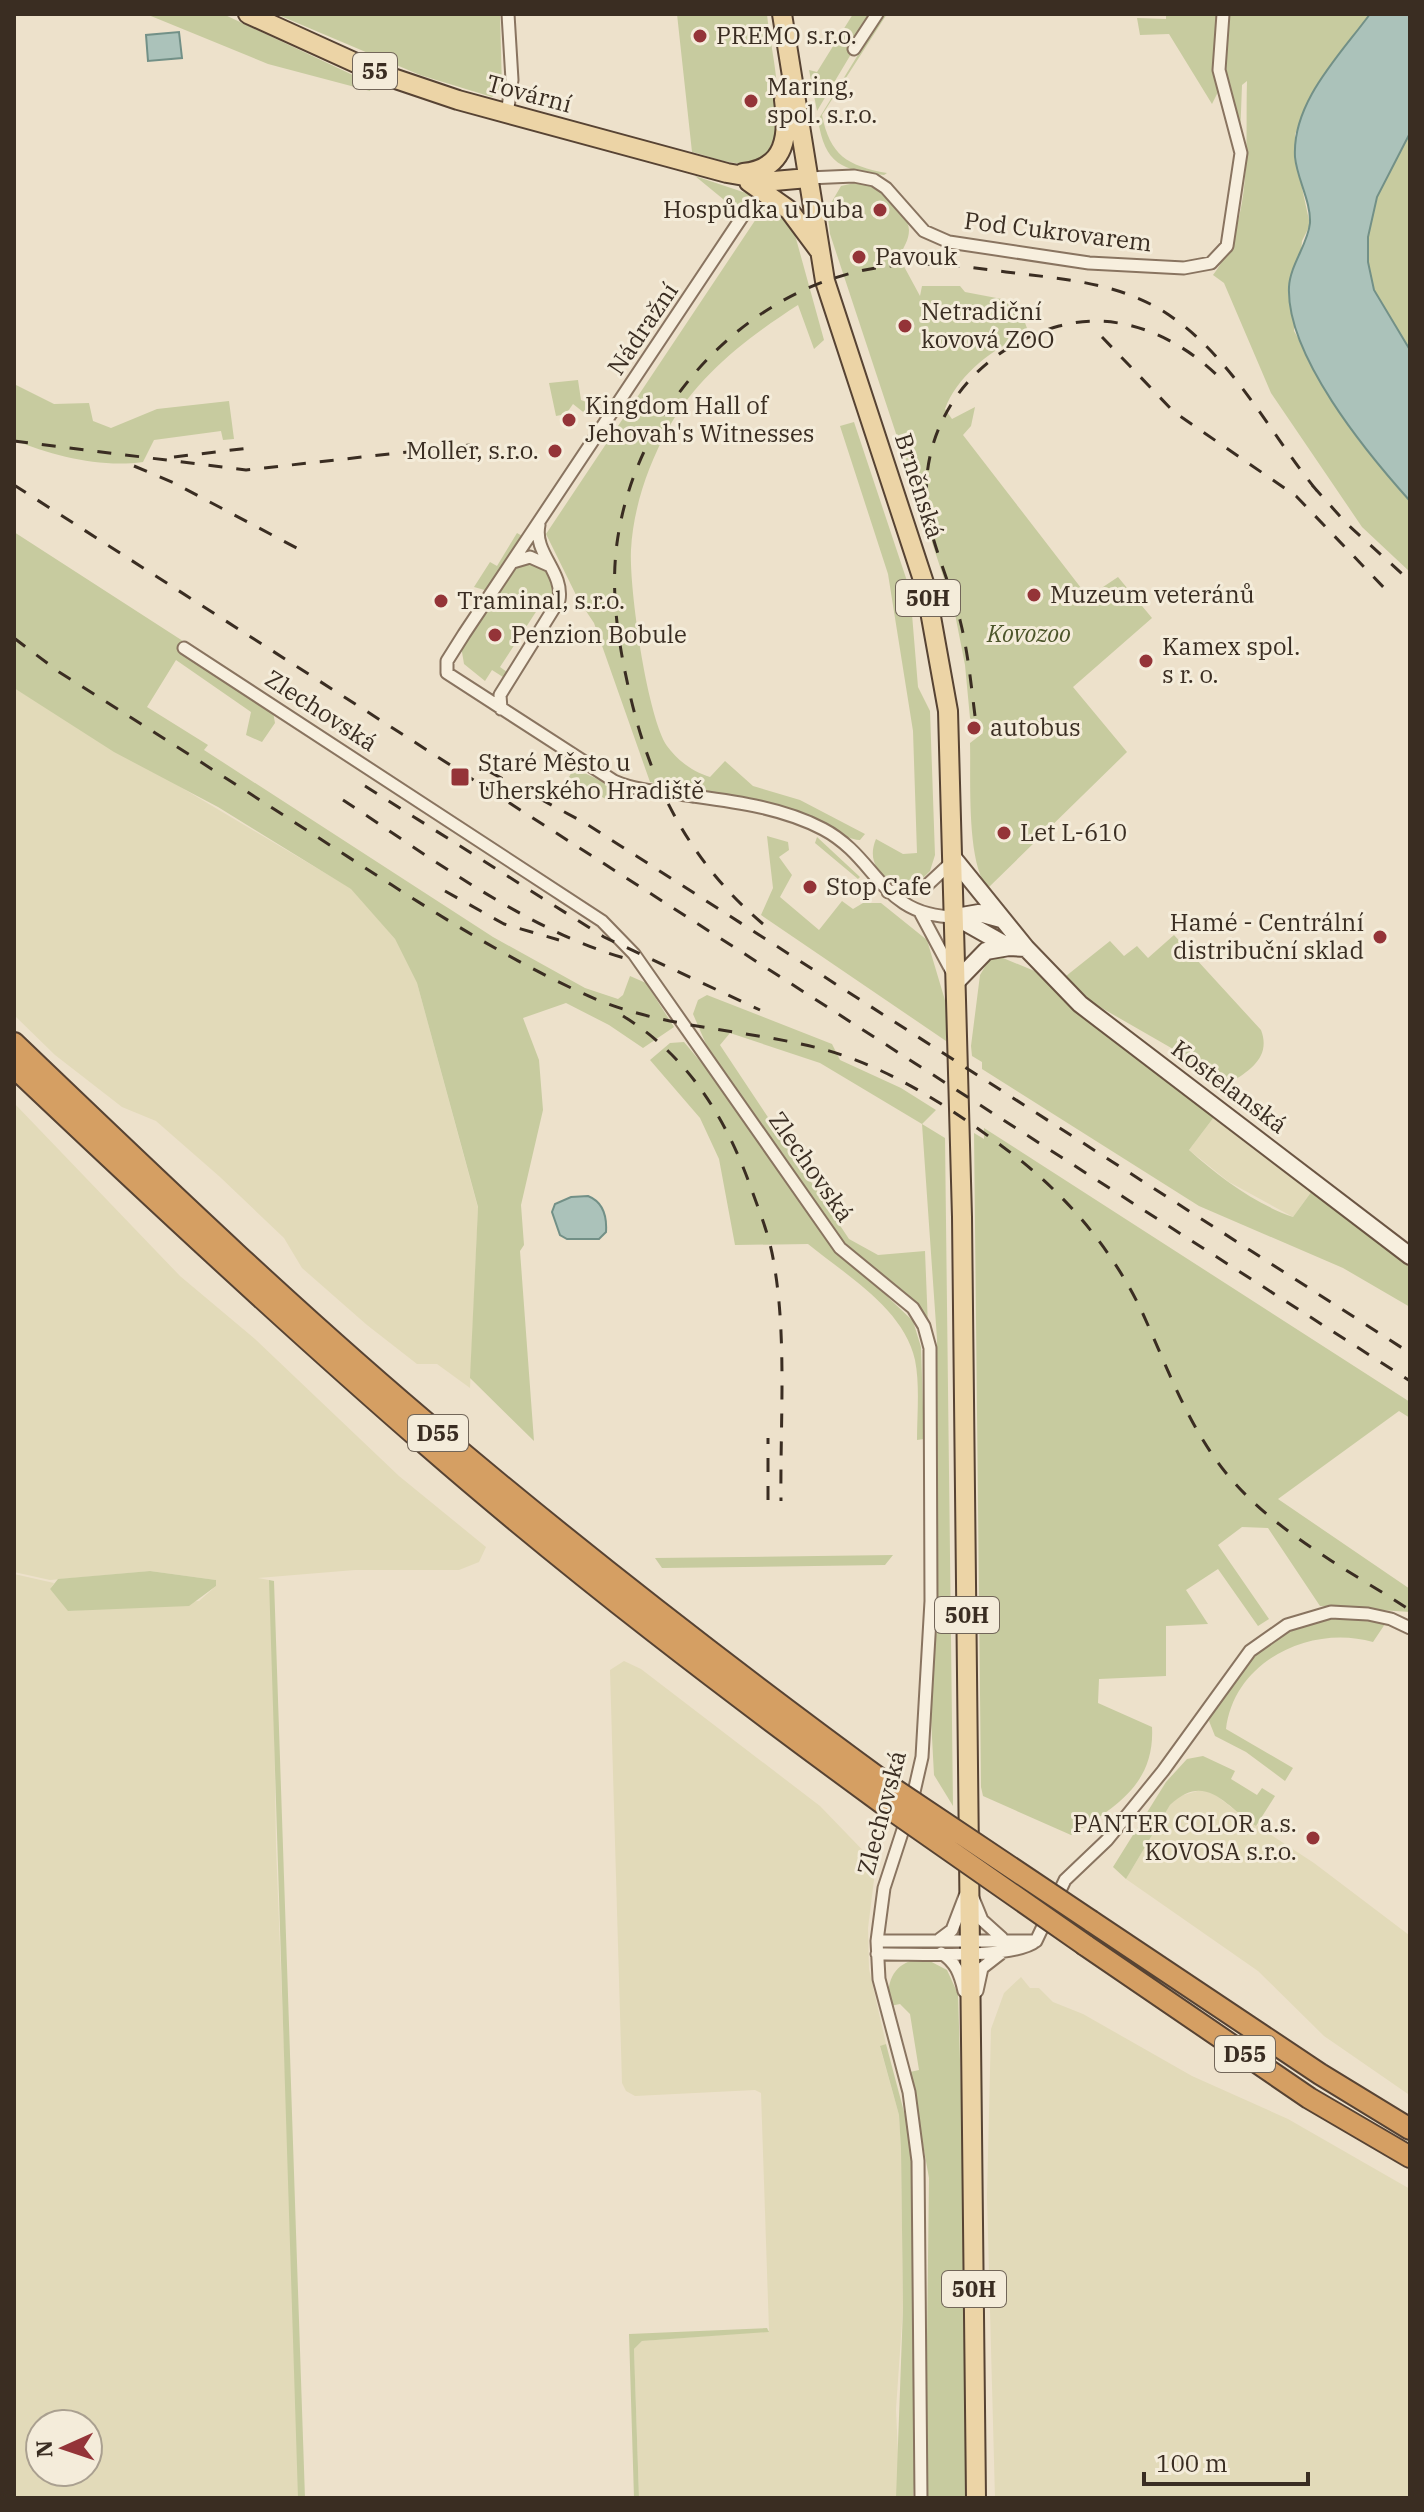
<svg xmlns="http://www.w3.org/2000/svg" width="1424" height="2512" font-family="'IBM Plex Serif',serif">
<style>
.farmland{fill:#e2dab9;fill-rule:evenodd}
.green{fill:#c7cb9f}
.water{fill:#abc2ba;stroke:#729087;stroke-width:2}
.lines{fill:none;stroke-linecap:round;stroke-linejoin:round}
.street-casing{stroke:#897460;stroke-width:15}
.secondary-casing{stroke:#6b5543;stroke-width:20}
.primary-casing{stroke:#574333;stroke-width:22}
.highway-casing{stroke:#574333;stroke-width:24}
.street{stroke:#f7efde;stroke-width:11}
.secondary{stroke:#f7efde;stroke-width:16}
.primary{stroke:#ecd4a6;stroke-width:18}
.highway{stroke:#d59f63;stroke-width:20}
.rail{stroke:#3a2d22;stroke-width:3;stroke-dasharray:14 14;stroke-linecap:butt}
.highway-bridge-casing{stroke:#574333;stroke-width:24;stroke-linecap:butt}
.highway-bridge{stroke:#d59f63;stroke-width:20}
.poi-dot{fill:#943438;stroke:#f4ecda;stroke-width:3}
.labels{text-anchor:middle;stroke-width:6;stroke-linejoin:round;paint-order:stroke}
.shield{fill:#f4ecda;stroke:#726659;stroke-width:2}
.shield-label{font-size:22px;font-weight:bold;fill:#3a2d22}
.poi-label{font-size:24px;fill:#3a2d22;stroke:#f4ecda;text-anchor:start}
.street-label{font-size:24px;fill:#3a2d22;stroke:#f4ecda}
.park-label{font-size:24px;font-style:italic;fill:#4c552a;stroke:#f4ecda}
</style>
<rect width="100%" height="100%" fill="#ede1cb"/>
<path class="farmland" d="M14 688 352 889 395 939 417 983 478 1208 470 1388 437 1364H417L367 1325 302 1268 284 1238 220 1177 156 1121 122 1107 55 1055 14 1015Z
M14 1103 180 1276 255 1339 399 1476 486 1547 479 1562 459 1570H355L258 1578 269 1580 272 1588 276 1847 302 2498H14V1574L54 1583 50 1589 69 1611 199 1601 216 1586V1580L150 1571 50 1580 14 1572ZM40 2424H88V2472H40Z
M1214 1117 1312 1191 1293 1217 1229 1182 1189 1150Z
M624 1661 641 1669 820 1806 876 1864 868 1928 869 1969 886 2044 880 2047 899 2115 901 2150 903 2308 896 2409 899 2477 896 2498H639L634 2349 642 2341 769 2331 761 2093 755 2090 635 2096 626 2091 622 2083 610 1670Z
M1201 1790 1213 1793 1245 1818 1314 1863 1409 1935 1408 2094 1324 2036 1258 1971 1126 1879 1170 1805 1180 1796Z
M1021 1977 1030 1988H1039L1053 2002 1083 2014 1192 2076 1288 2119 1410 2189V2498H995L987 2197 991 2029 1004 1993Z"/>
<path class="green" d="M146 14H223L372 84 370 91 268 64Z
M276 14H500L502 88 492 97 420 75Z
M677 14H767C770 51 800 156 747 163 729 165 709 156 692 152Z
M853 14H875L817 111 809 70 817 72Z
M883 14H887L822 115C830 155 847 166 887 173L884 175C841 170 825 164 818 120Z
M1166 14H1370L1320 82 1295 134 1296 160 1310 225 1302 241 1294 331 1359 441 1410 501V572L1362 527 1271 393 1224 283 1213 275C1254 220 1245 147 1247 81L1242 85 1240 138 1226 76 1212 104 1169 34 1140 35 1137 18 1166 19Z
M1410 133V350C1397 332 1384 312 1375 291 1354 241 1380 174 1410 133Z
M695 176 764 199 749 216 738 211 731 222 723 199Z
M859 182C875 185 909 212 909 230 909 242 902 247 900 259L920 296 922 286H960L965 292 1007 300 1014 309H1020L1028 331 1025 335C993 348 957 376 945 409L952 419 975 407 971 426 963 435 1088 597 1118 577 1152 618 1073 687 1127 752 988 888C966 864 971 777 970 743L983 733 970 718 965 665 954 609 830 234 827 210 841 186Z
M766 204 780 213 795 235 824 340 814 349 798 305C748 337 697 376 668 429 648 465 633 509 631 550 629 588 647 716 667 746 677 760 693 772 710 777L725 761 753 786 800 800 865 834 860 840C848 841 814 818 798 812 751 794 698 796 650 782L594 623 578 599 546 534Z
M578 380 581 400 594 405 587 415 573 404 566 414 556 416 549 383Z
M14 384 54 404 89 403 93 421 111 428 157 409 229 401 234 439 223 440 221 431 154 440 143 462C101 468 53 456 14 440Z
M854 422 910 590 918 687 930 711 935 855 930 871 922 879 924 882 901 887 889 883C876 870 868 858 876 839L903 854 917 853 913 731 888 574 840 426Z
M14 532 186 643 182 650 273 712 275 723 262 742 246 735 251 712 176 660 147 707 208 745 204 750 493 937 585 988 618 999 623 995 630 976 646 983 674 1027 643 1048 609 1025 566 1003 523 1018 539 1060 543 1110 521 1205 524 1245 520 1251 534 1441 470 1378 478 1207 417 983 395 939 351 889 218 807 114 752 14 688Z
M517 533 524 537 488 591 474 587 490 562 497 566Z
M531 562C549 567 556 584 552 602L545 598 500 667 507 672 503 677 492 670 485 681 464 664 461 646 512 568Z
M574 768 614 787 607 800 569 777Z
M767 836 788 842 789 850 779 857 792 875 780 897 819 930 842 901 853 909 863 903H881L927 940 947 1007 946 1041 761 915 773 888Z
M817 837 860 877 858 879 815 843Z
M1174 935 1261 1030C1271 1056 1251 1070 1231 1082L1205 1073 1180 1053 1093 1003 1066 976 1110 941 1124 956 1137 946 1148 958Z
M1003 958 1037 972 1075 1012 1214 1117 1189 1150C1219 1177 1255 1204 1293 1217L1312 1191 1410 1265V1307L1343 1268 1199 1206 982 1069V1062L972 1056 971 1046 980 975 989 960Z
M707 995 832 1044 840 1060 901 1088 936 1110 922 1124 945 1138 953 1806 934 1775 930 1700 938 1615 937 1339 922 1124 820 1063 730 1033 720 1045 849 1239 878 1255 925 1251 928 1326 919 1308 841 1241 709 1051 693 1014 698 1000Z
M684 1042 720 1085 831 1243 913 1321 921 1347 924 1439 917 1440C917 1415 920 1385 915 1360 904 1309 846 1275 808 1244L735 1245 719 1159 700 1118 650 1060 670 1043Z
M984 1128 1410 1402V1418L1399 1411 1278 1499 1410 1589V1612L1320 1606 1268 1528 1242 1527 1218 1545 1269 1619 1258 1626 1218 1569 1186 1590 1208 1624 1166 1626V1676L1099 1679 1098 1703 1152 1727C1155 1784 1116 1807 1071 1835L983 1796 981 1787 974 1133 984 1139Z
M893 1555 885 1565 662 1568 655 1558Z
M150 1571 216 1580V1586L189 1606 68 1611 50 1589 58 1579Z
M269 1580 274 1581 305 2498H298Z
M1351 1617 1385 1624 1373 1642C1312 1624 1234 1660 1226 1729L1293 1768 1285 1781 1246 1752 1215 1736 1209 1721C1231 1663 1287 1618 1351 1617Z
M1203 1756 1235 1771 1231 1779 1257 1795 1262 1788 1275 1796 1256 1826C1225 1806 1206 1771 1170 1805L1126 1879 1113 1867 1166 1782 1187 1759Z
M924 1958 947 1970 958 1994 964 2190 967 2498H925L929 2178 910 2072 919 2070 910 2014 900 2004 890 2006C884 1979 897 1960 924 1958Z
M886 2044 908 2127 915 2186 916 2456 913 2498H896L903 2308 901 2150 899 2115 880 2046Z
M767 2328 769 2332 642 2341 634 2349 639 2498H634L629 2334Z"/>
<path class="water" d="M1370 14H1410V133L1377 197 1368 237V262L1374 290 1410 350V501C1366 452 1286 355 1289 287 1290 265 1308 244 1310 223 1311 201 1297 179 1295 157 1292 102 1340 55 1370 14Z
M179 32 182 58 148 61 146 35Z
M588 1196C603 1202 607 1217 606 1232L599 1239H567L560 1235 552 1212 555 1204 571 1197Z"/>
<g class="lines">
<defs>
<path id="street" d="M854 49 877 14
M507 114 512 80 508 14
M808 178 854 176 874 180 886 188 924 231 949 242 1089 263 1184 268 1211 263 1227 246 1241 153 1219 70 1223 14
M744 214 464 634 447 661V673L614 781C639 792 666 792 693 796 737 802 783 808 823 829 878 858 881 917 956 917
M513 562 530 557 548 565
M184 648 602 921 634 954 840 1248 913 1308 924 1326 930 1348 931 1601 922 1757 911 1805 884 1888 877 1941 879 1979 909 2092 918 2161 921 2498
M501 709 500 695 559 600C564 572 533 553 539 525
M888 892 924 888 952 862
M921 914 951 970
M973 1898 982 1920 1002 1938
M940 1939 952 1930 965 1896
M877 1941H1036
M941 1953C956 1962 960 1974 964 1991
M877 1954C912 1953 1013 1960 1036 1941L1065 1880 1107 1840 1163 1771 1250 1651 1287 1625 1331 1612 1368 1614 1391 1619 1410 1628
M977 1991 982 1968 1000 1954"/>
<path id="secondary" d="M954 859 1026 948 1080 1004 1410 1256
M956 917 1009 947 1026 948
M956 917 979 913 1001 919
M957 981 986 951 1009 947"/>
<path id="primary" d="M248 14 378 73 458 100 727 173 774 181 808 178
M782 14 825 281 926 589 948 711 962 1217 976 2498
M743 173C786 169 789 135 784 100
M749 182 789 210 818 249"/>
<path id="highway" d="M14 1043C154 1177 294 1312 443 1437 588 1559 738 1675 891 1787
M14 1067C150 1196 287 1324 429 1447 575 1574 730 1692 886 1806
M1091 1921 1320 2074 1410 2129
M1085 1945 1309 2098 1410 2157"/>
</defs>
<use href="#street" class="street-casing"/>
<use href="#secondary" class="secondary-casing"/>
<use href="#primary" class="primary-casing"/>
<use href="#highway" class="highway-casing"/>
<use href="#street" class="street"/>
<use href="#secondary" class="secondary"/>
<use href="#primary" class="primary"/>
<use href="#highway" class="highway"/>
<path class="rail" d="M1102 337 1174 412 1296 496 1389 593
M14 441 246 470 470 445
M174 457 249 448
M134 466 174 483 308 554
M14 485 1410 1381
M1312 485 1346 523 1410 581
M14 638 59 672C153 731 246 791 339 851 418 902 497 954 582 993 658 1029 742 1028 822 1049 891 1067 959 1113 1015 1156 1069 1198 1114 1252 1143 1314 1168 1369 1188 1426 1226 1473 1274 1532 1347 1569 1410 1610
M975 716C971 684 968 652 960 620 952 591 940 563 932 534 907 439 967 351 1059 326 1120 309 1181 338 1223 381
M490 772 585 823 1410 1353
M365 786 604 937 760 1010
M343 800C427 855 531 933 628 959
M445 891 504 924 559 940
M763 924C692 864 652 788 631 699 619 647 610 596 617 543 635 410 743 289 876 268 920 260 962 266 1006 272 1062 279 1120 282 1169 315 1233 358 1270 434 1318 492
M623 1016C688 1056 726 1118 751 1188 760 1213 770 1237 774 1264 787 1337 780 1426 781 1501
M768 1500V1438"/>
<defs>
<path id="highway-bridge" d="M891 1787 1091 1921
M886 1806 1085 1945"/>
</defs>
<use href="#highway-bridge" class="highway-bridge-casing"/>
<use href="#highway-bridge" class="highway-bridge"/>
</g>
<g class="poi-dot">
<circle cx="700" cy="36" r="8"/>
<circle cx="751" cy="101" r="8"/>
<circle cx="880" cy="210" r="8"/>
<circle cx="859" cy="257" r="8"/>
<circle cx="905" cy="326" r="8"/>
<circle cx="569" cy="420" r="8"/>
<circle cx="555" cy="451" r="8"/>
<circle cx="1034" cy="595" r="8"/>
<circle cx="441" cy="601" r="8"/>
<circle cx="495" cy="635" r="8"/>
<circle cx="1146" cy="661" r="8"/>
<circle cx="974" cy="728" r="8"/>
<rect x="450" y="767" width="20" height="20" rx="4"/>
<circle cx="1004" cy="833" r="8"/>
<circle cx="810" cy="887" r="8"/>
<circle cx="1380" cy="937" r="8"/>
<circle cx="1313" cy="1838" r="8"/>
</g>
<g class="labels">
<g class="shield">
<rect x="353" y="53" width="44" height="36" rx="6"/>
<rect x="896" y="580" width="64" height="36" rx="6"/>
<rect x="408" y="1415" width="60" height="36" rx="6"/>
<rect x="935" y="1597" width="64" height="36" rx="6"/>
<rect x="1215" y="2036" width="60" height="36" rx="6"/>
<rect x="942" y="2271" width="64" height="36" rx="6"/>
</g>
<g class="shield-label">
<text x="375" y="79">55</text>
<text x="928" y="606">50H</text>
<text x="438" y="1441">D55</text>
<text x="967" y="1623">50H</text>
<text x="1245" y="2062">D55</text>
<text x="974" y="2297">50H</text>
</g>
<g class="poi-label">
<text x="716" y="44">PREMO s.r.o.</text>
<text x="767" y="95">Maring,<tspan x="767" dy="28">spol. s.r.o.</tspan></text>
<text x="864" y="218" text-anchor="end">Hospůdka u Duba</text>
<text x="875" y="265">Pavouk</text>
<text x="921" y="320">Netradiční<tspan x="921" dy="28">kovová ZOO</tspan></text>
<text x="585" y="414">Kingdom Hall of<tspan x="585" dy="28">Jehovah's Witnesses</tspan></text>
<text x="539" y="459" text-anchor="end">Moller, s.r.o.</text>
<text x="1050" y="603">Muzeum veteránů</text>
<text x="457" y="609">Traminal, s.r.o.</text>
<text x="511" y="643">Penzion Bobule</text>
<text x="1162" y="655">Kamex spol.<tspan x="1162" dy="28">s r. o.</tspan></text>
<text x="990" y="736">autobus</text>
<text x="478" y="771">Staré Město u<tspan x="478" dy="28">Uherského Hradiště</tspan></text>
<text x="1020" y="841">Let L-610</text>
<text x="826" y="895">Stop Cafe</text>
<text x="1364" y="931" text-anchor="end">Hamé - Centrální<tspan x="1364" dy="28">distribuční sklad</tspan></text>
<text x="1297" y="1832" text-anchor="end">PANTER COLOR a.s.<tspan x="1297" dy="28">KOVOSA s.r.o.</tspan></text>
</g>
<g class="street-label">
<text transform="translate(529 94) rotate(15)" y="8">Tovární</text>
<text transform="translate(1058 232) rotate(7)" y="8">Pod Cukrovarem</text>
<text transform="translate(643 329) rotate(-56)" y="8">Nádražní</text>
<text transform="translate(919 486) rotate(72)" y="8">Brněnská</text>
<text transform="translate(321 711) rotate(33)" y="8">Zlechovská</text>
<text transform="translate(1229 1087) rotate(37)" y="8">Kostelanská</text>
<text transform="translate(811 1167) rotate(55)" y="8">Zlechovská</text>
<text transform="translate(882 1813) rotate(-75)" y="8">Zlechovská</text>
</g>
<g class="park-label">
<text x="1029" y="642">Kovozoo</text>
</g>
</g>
<rect width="1424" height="2512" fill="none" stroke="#3a2d22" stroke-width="32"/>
<g transform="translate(64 2448) rotate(267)"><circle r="38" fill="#f4ecda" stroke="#aaa090" stroke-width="2"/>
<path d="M0-6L14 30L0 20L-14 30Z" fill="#943438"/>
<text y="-12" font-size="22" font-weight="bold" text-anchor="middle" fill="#3a2d22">N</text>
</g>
<path d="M1144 2472v12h164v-12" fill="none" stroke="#3a2d22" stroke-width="4"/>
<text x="1156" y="2472" font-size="24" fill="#3a2d22" stroke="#f4ecda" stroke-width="6" paint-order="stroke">100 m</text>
</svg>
